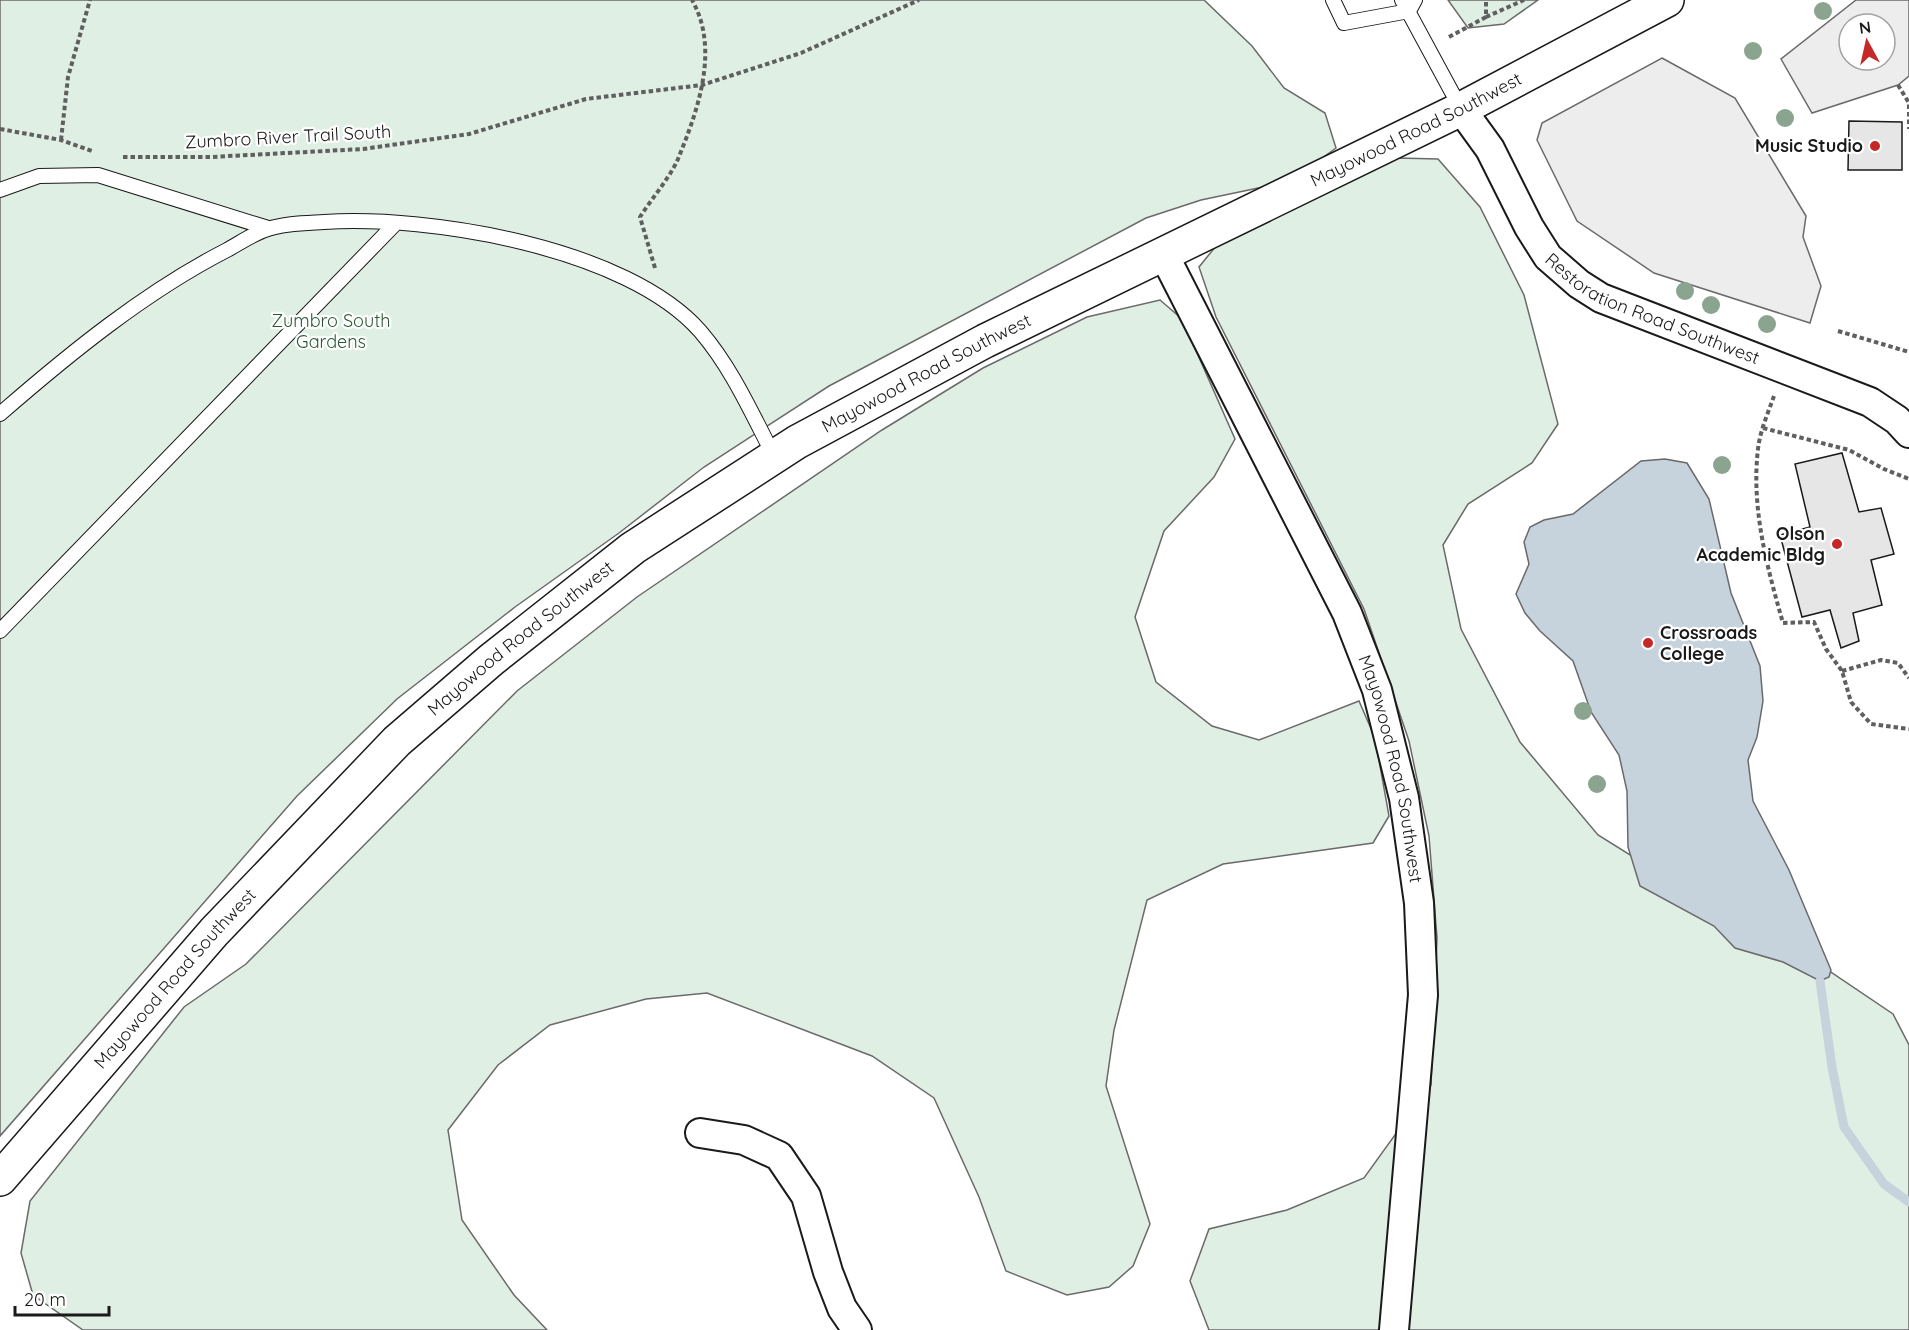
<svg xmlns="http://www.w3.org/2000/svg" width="1909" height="1330" font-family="Quicksand,sans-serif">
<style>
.green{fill:#e0efe3;stroke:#6a6a6a;stroke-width:1.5}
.parking{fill:#ededed;stroke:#6a6a6a;stroke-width:1.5;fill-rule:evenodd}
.water{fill:#c6d2dc;stroke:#6a6a6a;stroke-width:1.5}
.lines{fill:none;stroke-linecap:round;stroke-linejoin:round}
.stream{stroke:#c6d2dc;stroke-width:9}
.building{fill:#e6e6e6;stroke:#1a1a1a;stroke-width:1.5}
.service-casing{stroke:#1a1a1a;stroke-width:16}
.minor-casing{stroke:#1a1a1a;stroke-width:32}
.tertiary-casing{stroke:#1a1a1a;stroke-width:36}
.path{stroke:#5f5f5f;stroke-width:4;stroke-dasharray:4.5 3;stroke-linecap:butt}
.service{stroke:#fff;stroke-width:14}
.minor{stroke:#fff;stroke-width:28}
.tertiary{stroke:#fff;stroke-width:33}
.tree{fill:#8aa48f}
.poi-dot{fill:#c62828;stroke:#fff;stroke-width:2}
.labels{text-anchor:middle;stroke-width:4.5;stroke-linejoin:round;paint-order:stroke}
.street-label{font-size:18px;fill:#1a1a1a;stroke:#fff}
.poi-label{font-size:18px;font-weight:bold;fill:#1a1a1a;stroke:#fff;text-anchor:end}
.park-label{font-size:18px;fill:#2b5a34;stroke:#fff}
</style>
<rect width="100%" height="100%" fill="#fff"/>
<path class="green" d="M0 0H1204L1252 46 1284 88 1325 113 1336 148 1300 174 1263 187 1201 200 1146 218 829 386 704 467 619 533 515 607 397 699 297 796 0 1136Z
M1448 0H1538L1504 24 1468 28Z
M1397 158 1438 159 1480 207 1524 295 1558 424 1532 463 1468 504 1443 545 1461 629 1520 742 1598 835 1704 901 1795 948 1893 1014 1909 1045V1330H1209L1190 1281 1209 1229 1287 1210 1364 1178 1431 1085 1437 938 1429 836 1409 741 1364 609 1216 317 1199 267 1216 246Z
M1160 300 1182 319 1235 439 1214 477 1164 531 1135 617 1156 682 1212 726 1259 740 1359 701 1375 738 1389 816 1373 843 1223 864 1147 900 1114 1030 1106 1086 1150 1224 1133 1266 1109 1287 1067 1295 1006 1271 979 1197 934 1098 872 1056 707 993 646 999 550 1025 498 1065 448 1130 462 1220 514 1295 547 1330H83L33 1295 21 1253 30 1201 184 1007 246 964 517 691 637 597 882 430 983 368 1087 317Z"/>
<path class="parking" d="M1856 0H1909V76L1898 85 1812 113 1781 59ZM1849 24H1885V60H1849Z
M1662 58 1735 98 1806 216 1803 237 1821 286 1810 323 1654 273 1577 221 1537 140 1542 123Z"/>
<path class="water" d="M1665 459 1687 463 1709 499 1731 593 1760 666 1763 701 1757 737 1748 760 1753 801 1789 870 1831 970 1829 977 1820 981 1783 962 1735 948 1714 926 1640 886 1628 847 1627 791 1619 755 1591 712 1573 661 1540 631 1525 613 1516 594 1529 564 1524 542 1530 527 1544 520 1573 514 1641 461Z"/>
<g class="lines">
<path class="stream" d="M1820 981 1832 1067 1844 1127 1884 1184 1909 1202"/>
</g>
<path class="building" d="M1849 121 1902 122V170H1848Z
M1842 453 1859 512 1881 508 1894 554 1871 560 1882 605 1853 613 1859 641 1841 648 1830 610 1802 617 1780 535 1810 527 1795 464Z"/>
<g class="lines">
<defs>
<path id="service" d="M1333 0 1344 23 1409 11 1415 0
M1402 0 1461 109
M0 190 39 176 98 175 268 228
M0 414C69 354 145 292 227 250 240 243 254 233 268 229 285 223 306 223 324 222 430 215 627 248 700 331 732 368 752 414 774 456
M0 631 396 223"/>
<g id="minor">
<path id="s1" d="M1461 109 1490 149 1529 227 1548 257 1579 284 1601 298 1870 402 1897 420 1909 433"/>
<path id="s2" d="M1163 253 1347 613 1377 690 1404 798 1419 903 1423 995 1394 1330"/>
<path d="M700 1133 744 1140 779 1156 806 1196 828 1272 842 1308 857 1330"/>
</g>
<g id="tertiary">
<path id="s3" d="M0 1179 214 932 397 741 491 660 633 548 797 442 985 341 1461 109 1667 0"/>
</g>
</defs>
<use href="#service" class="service-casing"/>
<use href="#minor" class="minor-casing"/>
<use href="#tertiary" class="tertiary-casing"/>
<path class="path" d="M1486 17 1524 0
M1449 37 1486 17V0
M1898 85 1909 103V129
M0 129 61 140 92 151
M61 140 68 77 90 0
M123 157H211L363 149 469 134 586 99 702 85 801 53 919 0
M655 268 640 217C652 198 669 179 678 159 698 110 720 49 692 0
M1838 331 1909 352
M1774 396C1768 413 1760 431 1758 449 1751 508 1767 567 1783 623L1814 622 1826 649 1842 671 1851 702 1871 724 1909 729
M1763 428 1849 450 1884 469 1909 479
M1842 671 1881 660 1898 663 1909 678"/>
<use href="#service" class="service"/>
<use href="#minor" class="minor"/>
<use href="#tertiary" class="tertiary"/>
</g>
<g class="tree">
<circle cx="1823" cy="11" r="9"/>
<circle cx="1753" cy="51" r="9"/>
<circle cx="1785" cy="118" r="9"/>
<circle cx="1685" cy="291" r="9"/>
<circle cx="1711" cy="305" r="9"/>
<circle cx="1767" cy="324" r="9"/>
<circle cx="1722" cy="465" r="9"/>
<circle cx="1583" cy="711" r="9"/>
<circle cx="1597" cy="784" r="9"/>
</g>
<g class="poi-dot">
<circle cx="1875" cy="146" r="6"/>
<circle cx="1837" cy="544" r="6"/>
<circle cx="1648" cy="643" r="6"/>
</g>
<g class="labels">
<g class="street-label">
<text dy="6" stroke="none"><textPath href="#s3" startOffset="1785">Mayowood Road Southwest</textPath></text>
<text transform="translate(288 137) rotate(-3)" y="6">Zumbro River Trail South</text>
<text dy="6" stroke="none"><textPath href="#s1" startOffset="290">Restoration Road Southwest</textPath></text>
<text dy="6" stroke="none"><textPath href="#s3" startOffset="1238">Mayowood Road Southwest</textPath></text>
<text dy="6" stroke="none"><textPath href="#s3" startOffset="752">Mayowood Road Southwest</textPath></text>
<text dy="6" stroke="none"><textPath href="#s2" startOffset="567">Mayowood Road Southwest</textPath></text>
<text dy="6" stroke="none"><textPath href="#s3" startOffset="266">Mayowood Road Southwest</textPath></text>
</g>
<g class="poi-label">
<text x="1863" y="152">Music Studio</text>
<text x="1825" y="540">Olson<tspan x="1825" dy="21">Academic Bldg</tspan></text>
<text x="1660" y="639" text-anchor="start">Crossroads<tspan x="1660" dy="21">College</tspan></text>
</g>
<g class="park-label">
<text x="331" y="327">Zumbro South<tspan x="331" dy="21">Gardens</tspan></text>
</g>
</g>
<g transform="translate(1867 42) rotate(352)"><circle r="28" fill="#ffffff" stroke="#a3a3a3" stroke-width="1.5"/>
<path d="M0-4.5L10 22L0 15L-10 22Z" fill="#c62828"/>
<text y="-9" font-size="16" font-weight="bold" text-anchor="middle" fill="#1a1a1a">N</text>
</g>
<path d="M15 1306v9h94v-9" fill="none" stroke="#1a1a1a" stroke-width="3"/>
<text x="24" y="1306" font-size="18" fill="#1a1a1a" stroke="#ffffff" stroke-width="4.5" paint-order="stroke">20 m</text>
</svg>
